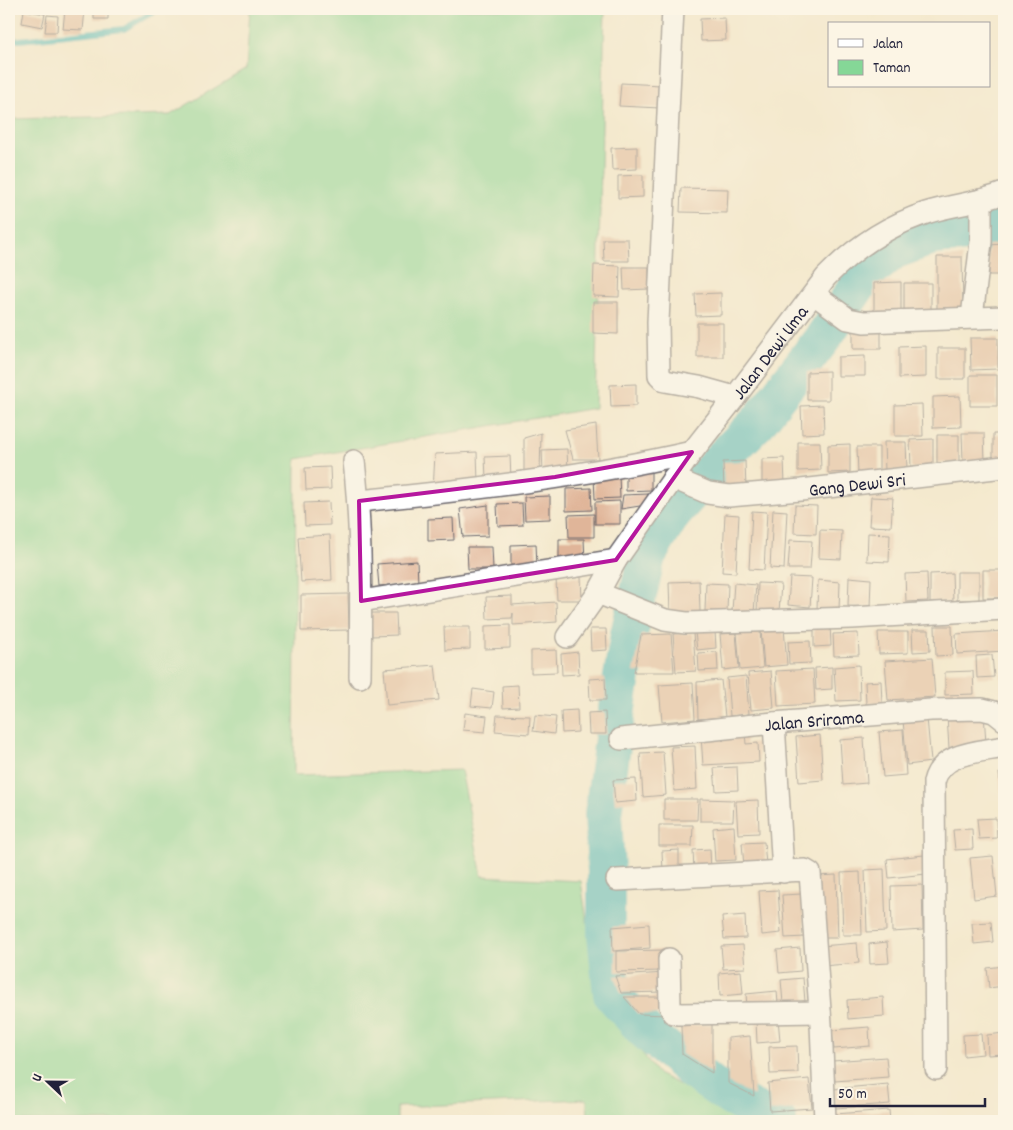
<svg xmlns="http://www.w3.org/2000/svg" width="1013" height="1130" font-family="Dekko,sans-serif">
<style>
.green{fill:#85d797;stroke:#547c69}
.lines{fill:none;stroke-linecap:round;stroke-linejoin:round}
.stream{stroke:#47b7bd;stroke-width:6}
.river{stroke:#47b7bd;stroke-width:38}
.building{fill:#e0b599}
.minor-casing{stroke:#6c686e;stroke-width:24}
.minor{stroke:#fff;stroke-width:21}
.marked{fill:none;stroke:#b5179e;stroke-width:4;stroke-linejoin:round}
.labels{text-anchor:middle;stroke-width:4.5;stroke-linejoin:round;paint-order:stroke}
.street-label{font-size:19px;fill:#22223b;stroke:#fcf5e5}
</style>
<rect width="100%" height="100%" fill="#fcf5e5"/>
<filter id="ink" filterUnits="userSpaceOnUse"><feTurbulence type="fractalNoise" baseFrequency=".02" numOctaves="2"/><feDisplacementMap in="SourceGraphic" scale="10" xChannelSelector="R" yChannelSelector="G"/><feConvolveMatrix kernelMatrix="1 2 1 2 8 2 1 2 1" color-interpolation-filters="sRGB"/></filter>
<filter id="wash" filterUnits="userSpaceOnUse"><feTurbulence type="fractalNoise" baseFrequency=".0096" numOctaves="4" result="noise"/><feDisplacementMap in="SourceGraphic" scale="20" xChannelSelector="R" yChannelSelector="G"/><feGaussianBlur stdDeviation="1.12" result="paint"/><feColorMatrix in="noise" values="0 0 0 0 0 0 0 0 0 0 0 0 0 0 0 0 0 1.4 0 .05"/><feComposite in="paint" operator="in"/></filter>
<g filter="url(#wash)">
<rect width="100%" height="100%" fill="#f4e9ce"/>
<path class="green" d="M250 9H605L595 408 296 459 294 775 461 770 482 876 581 881 598 994 658 1074 752 1121H588L587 1099 397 1107V1121H9V119L170 115 246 69Z"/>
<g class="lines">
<path class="stream" d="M9 39 19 40 124 29 158 9"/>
<path class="river" d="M778 1121 730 1097 694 1072 644 1030 612 994 606 934V871L603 814 618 701 629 634 647 556 673 513 723 457 757 423 823 338 864 276 893 251 934 236 1004 230"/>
</g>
<g id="blocks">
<path class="building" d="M65 9H85L83 30 63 29Z
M94 9H108V19H94Z
M24 10 45 14 42 27 22 23Z
M47 15 58 16 57 32H45Z
M725 18 726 40 701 41 700 19Z
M621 83 661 85 660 108 619 106Z
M637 147V169L612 170 611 148Z
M643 175V197L618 198V176Z
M681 188 728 189 727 213 680 212Z
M603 239H628L629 261H604Z
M1004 244V275H989L988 245Z
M937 257H962L963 310H937Z
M594 265 620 266 619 297 593 296Z
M623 267H649V289L624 290Z
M901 282V314H874V283Z
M904 283H931V313L904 314Z
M721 293V315L696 316 695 294Z
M593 302H618V334L593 333Z
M697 323H723V357H697Z
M853 330H881V349H853Z
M1002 334H1004V365H1002Z
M970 338H998V369L971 370Z
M926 346V377L899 378V347Z
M938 348H965V379H938Z
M865 356V376H838V357Z
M829 371V400H807V372Z
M1002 372H1004V403H1002Z
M970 375H997V406H970Z
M636 384V406L611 407 610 385Z
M960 396 961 427 933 428V397Z
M922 404 923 436H895V405Z
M823 405 824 433 802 434 801 406Z
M596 425 598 459H573L565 430Z
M541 433 540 473 524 474V438Z
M962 433H984L985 461H963Z
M993 434H1004V462L993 463Z
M937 435H959V463H937Z
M933 439V468H911L910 440Z
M798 442H820L821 470 798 471Z
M884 442H906L907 470 885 471Z
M850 444V472L828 473V445Z
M857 447H879V475H858Z
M567 449 568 472H543L542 450Z
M477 452 478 483 433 491 435 454Z
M510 456 511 478 486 479 485 457Z
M784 458 785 486 762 487V459Z
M745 461 746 490H724L723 462Z
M330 467 331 489 306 490 305 468Z
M651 468V490L626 491V469Z
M619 476 620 498 595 499 594 477Z
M591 488 592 510 566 511V489Z
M648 494 646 505 621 509 623 495Z
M550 496V519L525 520 524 497Z
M871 497 893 498 891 527 869 526Z
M620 501V524H595V502Z
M329 502 330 525 305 526 304 503Z
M522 503 523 525 498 526 497 504Z
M488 505V536L463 537 460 509Z
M795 505 817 506 816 534 794 533Z
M773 510 787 511 784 569 770 568Z
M752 511 767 512 764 570 749 569Z
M594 514V537H569L568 515Z
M725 514 739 515 736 573 722 572Z
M453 518 454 540 428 541V519Z
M820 530 842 531 841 559 819 558Z
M868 533 890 534 889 562 867 561Z
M330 535 332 580 301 582 298 537Z
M559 539H584L585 561 559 562Z
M790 540 812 541 810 569H788Z
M536 544 537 566 511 567V545Z
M467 547H492L493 569H468Z
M417 561 418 583 379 586 377 564Z
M983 570H1004V598H983Z
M957 572H979V600H957Z
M927 573 928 601 906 602 905 574Z
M952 573 953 602H930V574Z
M581 577 582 600H557L556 578Z
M790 577 812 578 810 607 788 605Z
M849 577 871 579 870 607 848 606Z
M818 580 840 582 839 610 817 609Z
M699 581 700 612 670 614 669 582Z
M706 583 728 584 727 612 705 611Z
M734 583 756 585 754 613 732 611Z
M758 583 781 584 779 612H757Z
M348 594 349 630 301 631V595Z
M512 596V605L556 602 557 622 513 625V613L512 618 487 619 486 597Z
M371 613H396L397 635 372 636Z
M830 624 831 646 814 647V625Z
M510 625V648L485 649V626Z
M935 626H952L953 655 936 656Z
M444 627H470V649L445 650Z
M784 628 787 665 764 667 761 630Z
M590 629H606L607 650 591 651Z
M912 630H929L930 651 913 652Z
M715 631 716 648 697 650 695 632Z
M760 631 763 668 740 670 737 633Z
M1004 631V651L957 654 956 634Z
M878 632H908V653L879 654Z
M693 633 696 671 676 672 673 634Z
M736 633 739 668 723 670 720 634Z
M858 633 859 655 834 656 833 634Z
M671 634 674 672H634L641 635Z
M810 641 811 663 789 664 788 642Z
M556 650 557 672 531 673V651Z
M578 652 579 674 562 675 561 654Z
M717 652 718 670 699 671 698 653Z
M992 655 994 677 977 678 976 656Z
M932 658 935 697 888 700 885 661Z
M435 665 439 700 387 705 384 669Z
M859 665 860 700 836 701 834 667Z
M832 667V689L816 690 815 668Z
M813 669 815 704 778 706 776 671Z
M771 671 774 708 751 710 748 673Z
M973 671 974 694 945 695V672Z
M1001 673H1004V694H1001Z
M746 676 749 714 730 716 727 678Z
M605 678 606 700H590L589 679Z
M721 680 725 717 698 719 697 682Z
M881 681 882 703 866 704 865 682Z
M693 683 695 719 662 722 659 685Z
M518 685 519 707 503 708 502 686Z
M473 689 494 692 492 708 471 706Z
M577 710 578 732 562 733 561 711Z
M605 712 606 734H589L588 713Z
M465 713 487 716 485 732 463 730Z
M984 713 986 744 949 748 947 716Z
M497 715 530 716 529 734 495 731Z
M535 715 556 717 554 734 533 731Z
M927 718 931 762 907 765 903 720Z
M903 730 906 775 883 777 879 732Z
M723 733V741V735L745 733 746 744 758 743 759 762 703 765 701 736Z
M820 735 823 780 799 782 796 737Z
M864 738 867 783 843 785 840 740Z
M695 746 697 789 674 791 671 747Z
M663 752 666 795 643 797 640 753Z
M737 767 738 790 716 791 714 768Z
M999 773H1004V793H1001Z
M636 779 637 801 615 803 613 780Z
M664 799H698L697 820H664Z
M700 799 734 800 733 821H700Z
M758 800 759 833 738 834 736 801Z
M996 818 997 838 979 839 977 819Z
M659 825H693L692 846H659Z
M734 826 736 860 715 861 713 828Z
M972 829 973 849 955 850 953 830Z
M764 842 766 864 744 866 742 843Z
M710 849 711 871H694L693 850Z
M679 850V871L663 872 662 851Z
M924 855 926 874 889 878 887 859Z
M993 856 997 896 974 899 970 858Z
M884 869 886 931 867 932 865 870Z
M860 872 862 935H843L841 873Z
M836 875 838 938H819L817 876Z
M922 885 923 930 892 932 891 886Z
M778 890 781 933 762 935 759 891Z
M802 894 805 937 785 938 782 895Z
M745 915 746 938 724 939 722 917Z
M991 922 993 942 974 944 972 923Z
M649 924 650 948 613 951 612 927Z
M887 942 889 963 870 964 869 944Z
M857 943 859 963 822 966 821 946Z
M743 945 745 968 723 969 721 946Z
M800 948 801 971 779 973 777 950Z
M663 950 664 971 616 972V951Z
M1004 966V986L989 988 987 968Z
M741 971 743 994 720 996 719 973Z
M666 973 664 992 621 993 615 976Z
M803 978 805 1001 783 1003 781 980Z
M777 991 778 1004 747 1006 746 994Z
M624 997H666V1015L639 1014Z
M883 997 884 1016 848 1019 847 1000Z
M778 1018 780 1041 757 1043 756 1020Z
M712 1024V1073L682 1054 681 1026Z
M869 1027 870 1046 834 1049 832 1030Z
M1004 1033V1054L988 1055 987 1035Z
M981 1034 983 1054 964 1056 963 1035Z
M750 1036 754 1096 728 1083V1038Z
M797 1046 798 1073 770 1074 769 1047Z
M886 1057 888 1077 835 1081 833 1061Z
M809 1079 812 1108 770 1111 768 1083Z
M888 1084 890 1104 836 1108 834 1089Z
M889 1110 890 1121H836L835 1114Z"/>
</g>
</g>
<g filter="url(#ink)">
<use href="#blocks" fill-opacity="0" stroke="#6c686e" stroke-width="1"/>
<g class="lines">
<defs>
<g id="minor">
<path d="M673 9 658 322 659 375 665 381 699 387 735 397"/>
<path d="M814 294 848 319 864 322 1004 317"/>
<path d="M972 317 981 242V200"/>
<path d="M354 461C362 533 361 605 360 677"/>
<path id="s1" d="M673 478 708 493 729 496 801 490 1004 467"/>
<path d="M359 501C470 490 582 477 692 452"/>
<path d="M598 593 665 620 686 623 852 618 1004 609"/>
<path d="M361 601 616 560"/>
<path id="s2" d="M567 637 598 593 616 560 692 452 735 397 826 277C854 248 887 226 926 213 951 205 979 203 1004 193"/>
<path d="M774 723 783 872"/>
<path id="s3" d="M621 739 774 723 931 710 982 709 994 712 1004 720"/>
<path d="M617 880 805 870 810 873 821 1024 825 1121"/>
<path d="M669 959 670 1006 673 1013 678 1014 820 1012"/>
<path d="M936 1069 934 782C941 752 979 752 1004 747"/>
</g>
</defs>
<use href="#minor" class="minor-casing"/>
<use href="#minor" class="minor"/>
</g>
</g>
<path d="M0 0H1013V1130H0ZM692 452 616 560 361 601 359 501 555 477Z" fill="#f4e9ce" fill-opacity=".55" fill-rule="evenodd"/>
<path class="marked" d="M692 452 616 560 361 601 359 501 555 477Z"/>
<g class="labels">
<g class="street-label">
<text dy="7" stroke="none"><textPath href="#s2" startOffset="350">Jalan Dewi Uma</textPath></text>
<text dy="7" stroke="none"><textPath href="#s1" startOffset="188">Gang Dewi Sri</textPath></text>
<text dy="7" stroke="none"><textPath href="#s3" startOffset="194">Jalan Srirama</textPath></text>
</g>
</g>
<rect width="1013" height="1130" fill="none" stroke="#fcf5e5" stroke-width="30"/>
<rect x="828" y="22" width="162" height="65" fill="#fcf5e5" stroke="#a5a1a1"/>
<rect x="838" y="39" width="25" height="8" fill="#ffffff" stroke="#a5a1a1"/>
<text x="873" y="48" font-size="15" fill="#22223b">Jalan</text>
<rect x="838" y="60" width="25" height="15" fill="#85d797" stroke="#a5a1a1"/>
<text x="873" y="72" font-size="15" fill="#22223b">Taman</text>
<g transform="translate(48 1082) rotate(292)" stroke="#fcf5e5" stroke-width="4" paint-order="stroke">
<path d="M0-4L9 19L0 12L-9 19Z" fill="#22223b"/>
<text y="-8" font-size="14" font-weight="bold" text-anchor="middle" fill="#22223b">U</text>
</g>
<path d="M830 1098v8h155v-8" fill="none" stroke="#22223b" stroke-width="2.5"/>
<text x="838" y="1098" font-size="15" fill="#22223b" stroke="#fcf5e5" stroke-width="4" paint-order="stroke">50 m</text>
</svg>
